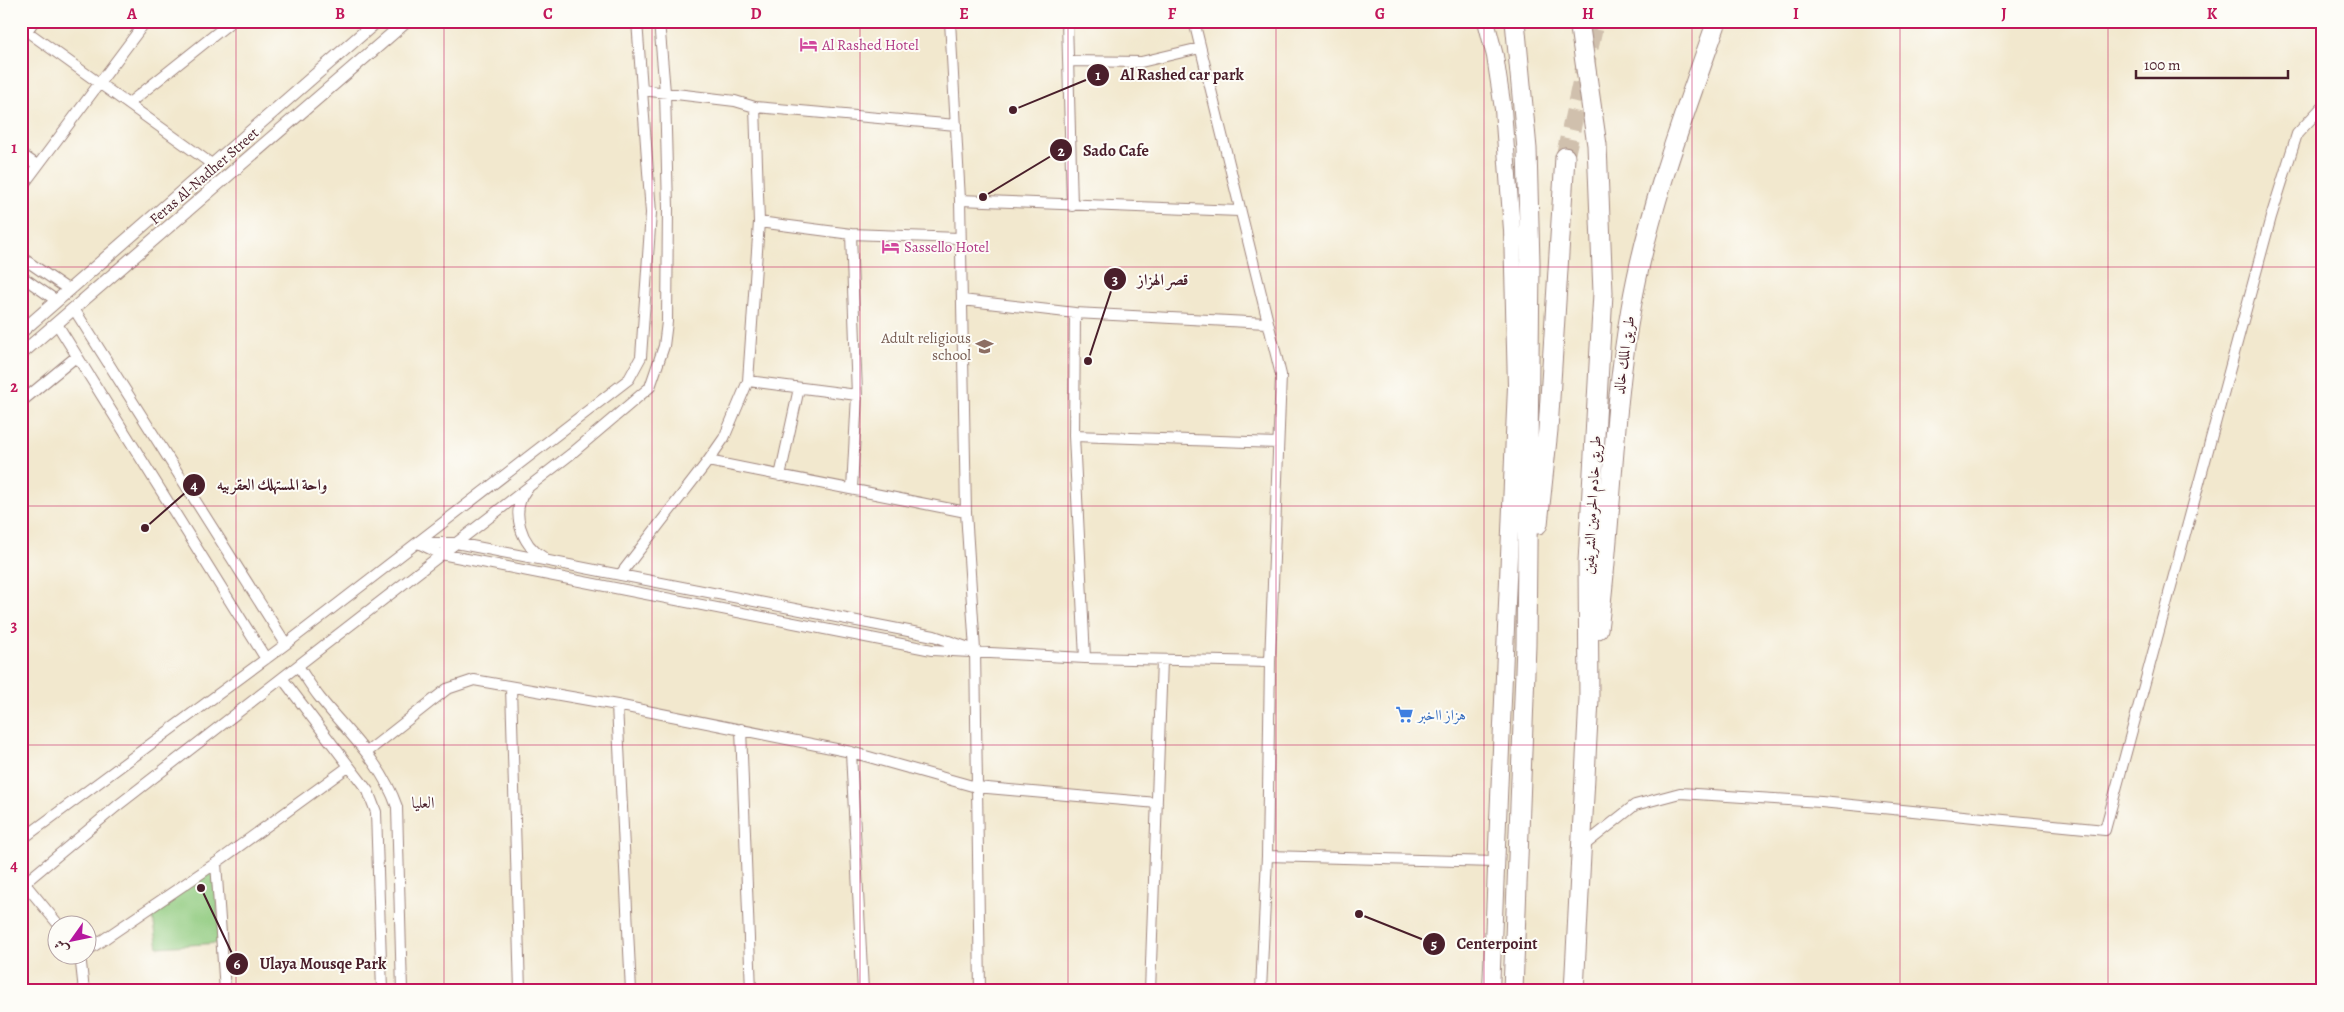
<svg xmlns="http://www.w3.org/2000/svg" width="2344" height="1012" font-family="Alegreya,Amiri,serif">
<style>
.green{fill:#90cb7f;stroke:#6d7555}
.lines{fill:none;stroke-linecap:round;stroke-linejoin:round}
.motorway-tunnel{stroke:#d0c0ad;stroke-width:19;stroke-dasharray:19 9;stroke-linecap:butt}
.minor-casing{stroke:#9e847c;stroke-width:12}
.tertiary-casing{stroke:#9e847c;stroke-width:14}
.primary-casing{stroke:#9e847c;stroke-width:18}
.motorway-casing{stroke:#9e847c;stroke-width:21}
.minor{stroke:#fff;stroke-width:10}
.tertiary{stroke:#fff;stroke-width:12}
.primary{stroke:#fff;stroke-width:16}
.motorway{stroke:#fff;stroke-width:19}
.grid{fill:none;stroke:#c2185b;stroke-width:1;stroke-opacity:0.55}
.labels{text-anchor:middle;stroke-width:4;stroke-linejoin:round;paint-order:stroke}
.hotel-label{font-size:15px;fill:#b23c85;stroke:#fdfcf7;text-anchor:start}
.street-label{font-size:15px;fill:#4a1f2b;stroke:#fdfcf7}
.education-label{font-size:15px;fill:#785e54;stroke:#fdfcf7;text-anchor:end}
.shop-label{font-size:15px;fill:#366cbe;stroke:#fdfcf7;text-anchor:start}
.neighbourhood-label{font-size:16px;fill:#4a1f2b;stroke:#fdfcf7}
.leader{fill:none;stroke:#4a1f2b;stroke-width:2}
.callout-dot{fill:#4a1f2b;stroke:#fdfcf7;stroke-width:2}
.mark-label{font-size:15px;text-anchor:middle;font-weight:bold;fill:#fff}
.callout-label{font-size:16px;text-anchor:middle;font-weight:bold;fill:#4a1f2b;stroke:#fdfcf7;stroke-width:4;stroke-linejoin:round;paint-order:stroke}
.neatline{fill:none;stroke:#c2185b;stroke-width:2}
.grid-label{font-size:16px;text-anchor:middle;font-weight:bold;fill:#c2185b}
</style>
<rect width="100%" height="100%" fill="#fdfcf7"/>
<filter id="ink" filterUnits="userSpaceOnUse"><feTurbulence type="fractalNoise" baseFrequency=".02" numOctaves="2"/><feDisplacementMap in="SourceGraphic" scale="10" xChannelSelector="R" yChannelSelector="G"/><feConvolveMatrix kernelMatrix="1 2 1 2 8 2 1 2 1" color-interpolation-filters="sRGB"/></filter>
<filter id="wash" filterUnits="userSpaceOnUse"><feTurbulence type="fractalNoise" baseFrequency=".0096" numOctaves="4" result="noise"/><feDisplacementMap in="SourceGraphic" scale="20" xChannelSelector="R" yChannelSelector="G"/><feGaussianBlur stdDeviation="1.12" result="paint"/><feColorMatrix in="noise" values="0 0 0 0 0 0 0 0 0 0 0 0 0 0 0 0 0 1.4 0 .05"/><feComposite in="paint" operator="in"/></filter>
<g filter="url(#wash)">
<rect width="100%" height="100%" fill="#f2e8ce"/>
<path class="green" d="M216 863 219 943 158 947 152 912Z"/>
</g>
<g filter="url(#ink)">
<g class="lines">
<path class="motorway-tunnel" d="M1565 157 1595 21"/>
<defs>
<path id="minor" d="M950 21 960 200 966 512 975 650 980 991
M1067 21 1072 206
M1194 21 1281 375 1270 662
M21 27 213 165
M27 31 34 21
M1068 61 1141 62 1200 48
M642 90 735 101 755 107 956 125
M128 104 232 21
M21 154 37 165
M21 188 146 21
M960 200 1239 211
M759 222 851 234 959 238
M851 234 857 395 852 489
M21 257 69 290
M21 276 57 301
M962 300 1075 313 1267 323
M74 309 286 644
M1075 313 1074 436 1085 658
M57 324 266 659
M748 381 857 395
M21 402 77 356
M1074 436 1277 443
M708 461 966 512
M780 476 799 388
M526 490C510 511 521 545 543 557
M620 575 708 461 724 438 748 381 759 222 755 107
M975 650 934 636 456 543H418L441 554 932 650 1085 658 1270 662 1267 856 1496 862
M298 666C305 676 312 688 320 698 348 733 382 763 397 807L402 991
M282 678 368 791 376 812 382 991
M511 687 520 991
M617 705 631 991
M741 729 751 991
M367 752 447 689 474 680 617 705 851 752 976 787 1157 803
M851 752 863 991
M21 840 286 644 629 379 641 357 651 213 637 21
M1582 847 1635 805 1680 793 1821 802 2105 830 2271 217 2297 134 2323 106
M216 863 225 991
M21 879 58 924
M21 886 117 806 571 454 650 387 664 346 667 322 668 208 665 92 659 21
M88 950 216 863 348 767
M80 954 84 991
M1150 991 1162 660
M1261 991 1267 856"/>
<path id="tertiary" d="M21 332 377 21
M21 354 407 21"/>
<path id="primary" d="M1486 21 1495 56 1503 109 1512 230 1516 386 1491 991"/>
<path id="motorway" d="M1538 524 1548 430 1565 157
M1598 629C1612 522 1612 414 1631 308 1648 210 1684 115 1717 21
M1513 991 1526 645 1530 263 1527 149 1515 21
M1574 991 1589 699 1588 562 1603 293 1597 145 1579 21"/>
</defs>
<use href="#minor" class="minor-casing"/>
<use href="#tertiary" class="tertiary-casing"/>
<use href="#primary" class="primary-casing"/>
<use href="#motorway" class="motorway-casing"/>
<use href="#minor" class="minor"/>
<use href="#tertiary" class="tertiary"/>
<use href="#primary" class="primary"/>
<use href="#motorway" class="motorway"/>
</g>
</g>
<path class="grid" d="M236 21V991M444 21V991M652 21V991M860 21V991M1068 21V991M1276 21V991M1484 21V991M1692 21V991M1900 21V991M2108 21V991M21 267H2323M21 506H2323M21 745H2323"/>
<defs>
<symbol id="hotel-bare" viewBox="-9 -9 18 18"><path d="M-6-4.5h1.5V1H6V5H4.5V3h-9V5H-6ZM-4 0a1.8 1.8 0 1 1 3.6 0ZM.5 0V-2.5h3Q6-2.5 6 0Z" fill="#d1479c" stroke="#fdfcf7" stroke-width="2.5" paint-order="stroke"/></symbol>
<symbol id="school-bare" viewBox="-9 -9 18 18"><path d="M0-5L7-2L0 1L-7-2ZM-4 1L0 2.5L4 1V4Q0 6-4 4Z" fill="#8d6e63" stroke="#fdfcf7" stroke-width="2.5" paint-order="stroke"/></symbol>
<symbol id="supermarket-bare" viewBox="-9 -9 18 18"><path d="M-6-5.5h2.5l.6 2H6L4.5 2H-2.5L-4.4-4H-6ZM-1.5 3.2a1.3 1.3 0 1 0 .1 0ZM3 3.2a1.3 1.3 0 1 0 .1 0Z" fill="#3f7fe0" stroke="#fdfcf7" stroke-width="2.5" paint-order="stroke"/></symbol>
</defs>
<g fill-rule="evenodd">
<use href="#hotel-bare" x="796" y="32" width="25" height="25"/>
<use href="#hotel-bare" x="878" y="234" width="25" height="25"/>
<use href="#school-bare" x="972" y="334" width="25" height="25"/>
<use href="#supermarket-bare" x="1392" y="702" width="25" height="25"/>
</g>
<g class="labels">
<g class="hotel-label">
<text x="822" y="50">Al Rashed Hotel</text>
<text x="904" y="252">Sassello Hotel</text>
</g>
<g class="street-label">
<text transform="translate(204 176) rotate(-41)" y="5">Feras Al-Nadher Street</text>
<text transform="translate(1624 355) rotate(-82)" y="5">طريق الملك خالد</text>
<text transform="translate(1592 505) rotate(-87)" y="5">طريق خادم الحرمين الشريفين</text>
</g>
<g class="education-label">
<text x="971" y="343">Adult religious<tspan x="971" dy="17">school</tspan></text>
</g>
<g class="shop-label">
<text x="1418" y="720">هزاز ااخبر</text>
</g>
<g class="neighbourhood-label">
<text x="423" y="808">العليا</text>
</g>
</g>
<path class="leader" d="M1013 110L1098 75M983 197L1061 150M1088 361L1115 279M145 528L194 485M1359 914L1434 944M201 888L237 964"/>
<g class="callout-dot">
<circle cx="1013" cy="110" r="5"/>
<circle cx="983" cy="197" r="5"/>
<circle cx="1088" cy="361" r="5"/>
<circle cx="145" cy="528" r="5"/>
<circle cx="1359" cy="914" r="5"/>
<circle cx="201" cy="888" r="5"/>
<circle cx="1098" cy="75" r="12"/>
<circle cx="1061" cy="150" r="12"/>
<circle cx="1115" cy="279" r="12"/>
<circle cx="194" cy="485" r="12"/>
<circle cx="1434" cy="944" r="12"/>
<circle cx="237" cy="964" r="12"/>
</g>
<g class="mark-label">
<text x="1098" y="80">1</text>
<text x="1061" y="156">2</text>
<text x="1115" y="285">3</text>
<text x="194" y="490">4</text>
<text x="1434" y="949">5</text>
<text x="237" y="969">6</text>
</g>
<g class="callout-label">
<text x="1182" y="80">Al Rashed car park</text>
<text x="1116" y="156">Sado Cafe</text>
<text x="1163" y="285">قصر الهزاز</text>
<text x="272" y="490">واحة المستهلك العقربيه</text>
<text x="1497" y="949">Centerpoint</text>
<text x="323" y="969">Ulaya Mousqe Park</text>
</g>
<rect width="2344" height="1012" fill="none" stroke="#fdfcf7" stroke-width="55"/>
<g transform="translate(72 940) rotate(237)"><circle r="24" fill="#fdfcf7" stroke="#b5a4a5"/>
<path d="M0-4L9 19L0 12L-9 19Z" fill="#b5179e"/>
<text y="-8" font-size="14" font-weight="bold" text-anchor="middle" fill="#4a1f2b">ش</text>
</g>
<path d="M2136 70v8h152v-8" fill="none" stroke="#4a1f2b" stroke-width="2.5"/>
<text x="2144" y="70" font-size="15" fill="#4a1f2b" stroke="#fdfcf7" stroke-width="4" paint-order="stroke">100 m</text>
<rect x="28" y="28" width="2288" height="956" class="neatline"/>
<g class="grid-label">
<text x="132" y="19">A</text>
<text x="340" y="19">B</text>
<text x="548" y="19">C</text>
<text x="756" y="19">D</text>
<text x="964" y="19">E</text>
<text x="1172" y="19">F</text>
<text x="1380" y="19">G</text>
<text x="1588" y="19">H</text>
<text x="1796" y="19">I</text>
<text x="2004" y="19">J</text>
<text x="2212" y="19">K</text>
<text x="14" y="153">1</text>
<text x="14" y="392">2</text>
<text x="14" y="631">3</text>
<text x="14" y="871">4</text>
</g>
</svg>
